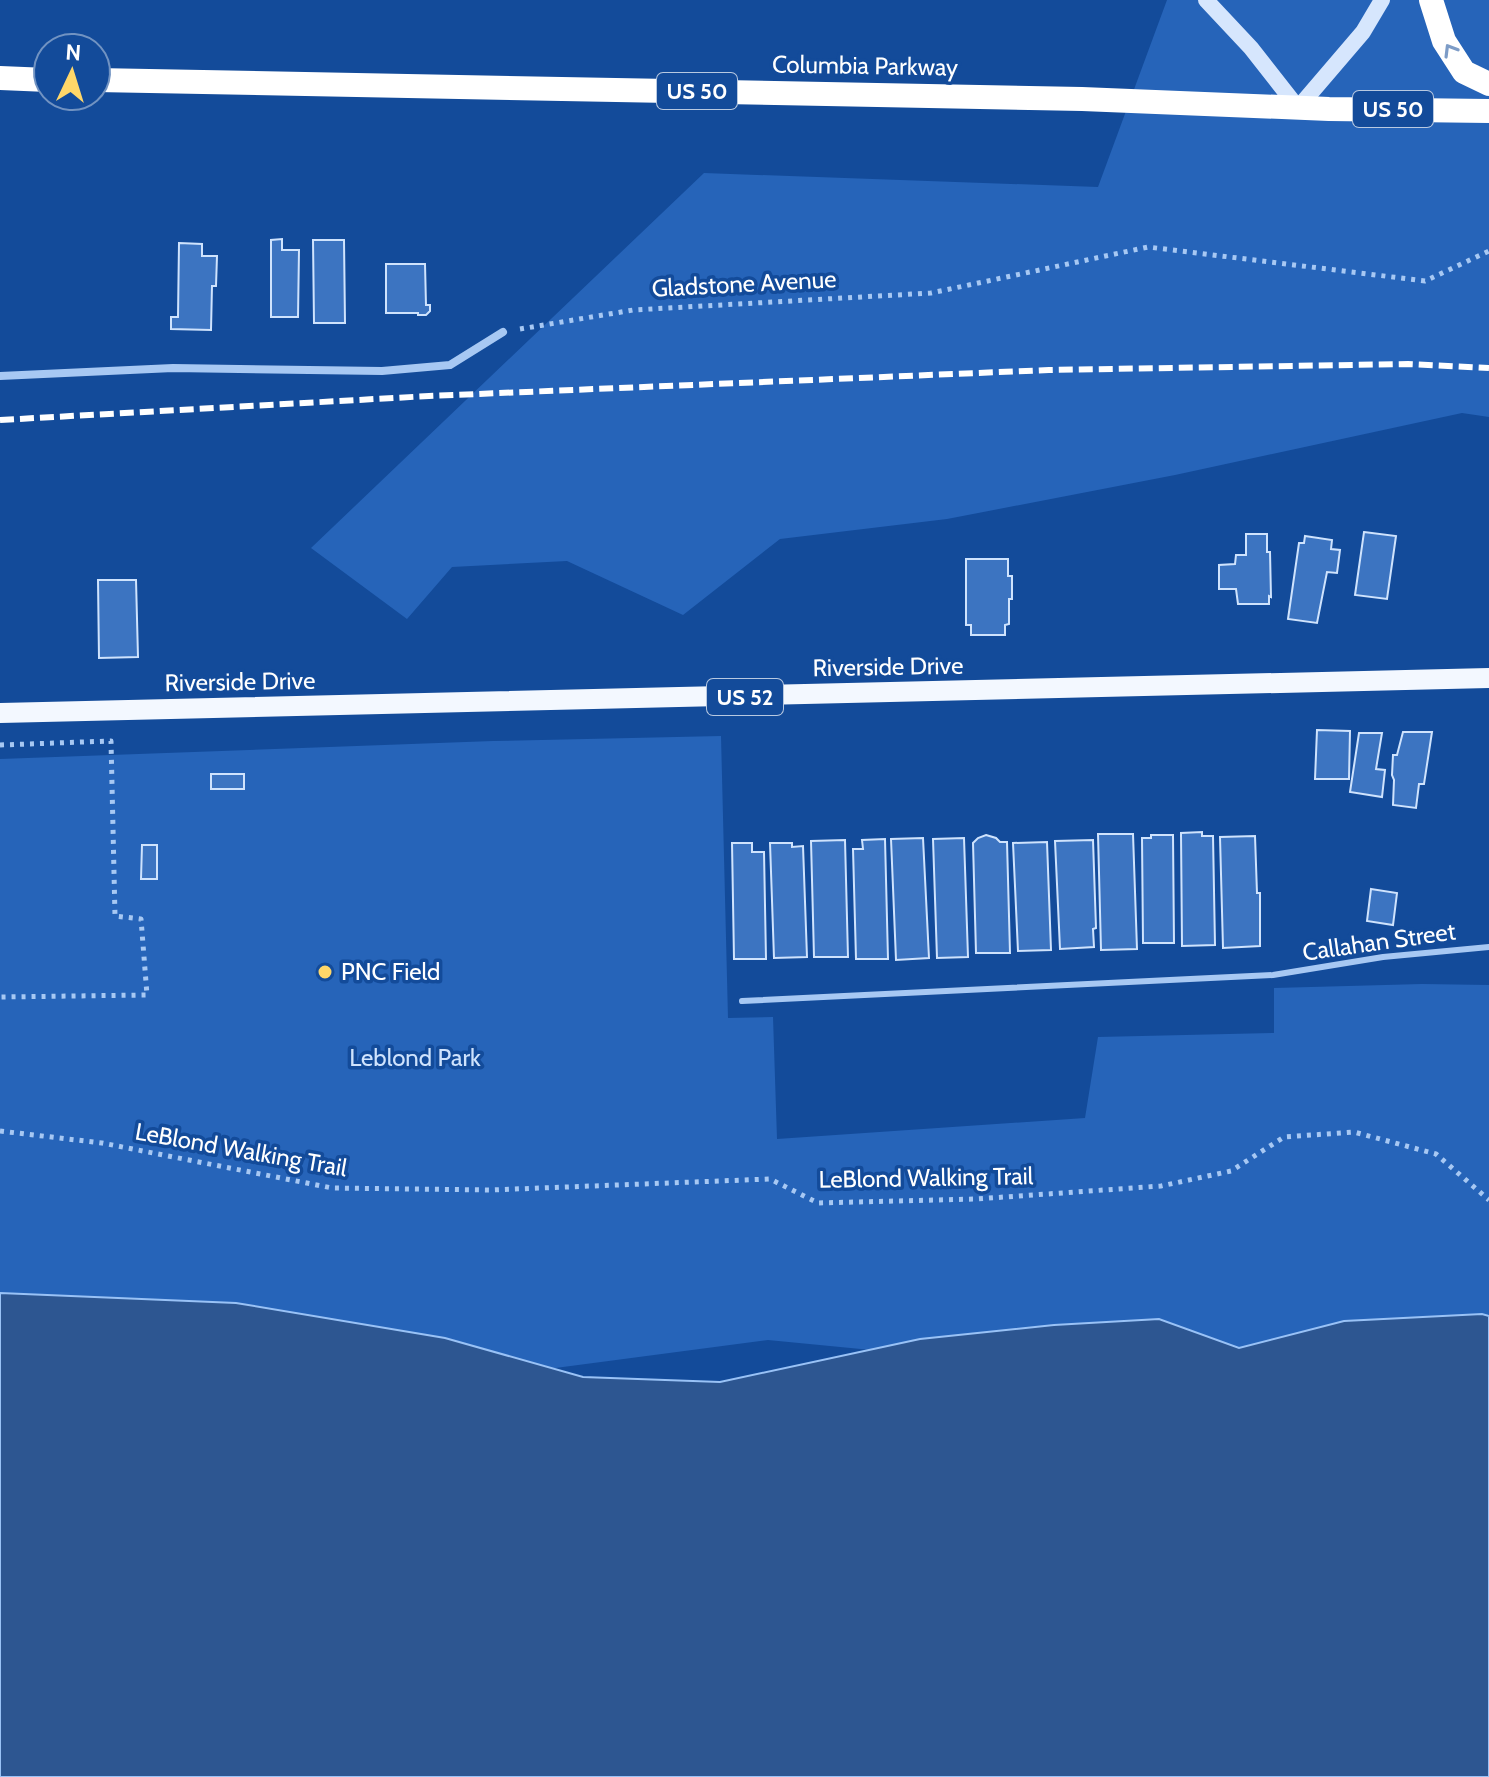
<svg xmlns="http://www.w3.org/2000/svg" width="1489" height="1777" font-family="Cabin,sans-serif">
<style>
.green{fill:#2664b9}
.water{fill:#2d5691;stroke:#99c2f6;stroke-width:2}
.building{fill:#3c74c1;stroke:#cfe3fd;stroke-width:2}
.lines{fill:none;stroke-linecap:round;stroke-linejoin:round}
.path{stroke:#a7c8f3;stroke-width:5;stroke-dasharray:4 6;stroke-linecap:butt}
.lane{stroke:#a7c8f3;stroke-width:6}
.street{stroke:#a7c8f3;stroke-width:8}
.secondary{stroke:#d6e6fd;stroke-width:16}
.primary{stroke:#f3f8ff;stroke-width:20}
.highway{stroke:#fff;stroke-width:24}
.rail{stroke:#fff;stroke-width:6;stroke-dasharray:14 6;stroke-linecap:butt}
.oneway{stroke:#7d9cc7}
.poi-dot{fill:#ffd769;stroke:#134b9a;stroke-width:3}
.labels{text-anchor:middle;stroke-width:7;stroke-linejoin:round;paint-order:stroke}
.shield{fill:#134b9a;stroke:#b8c9e1;stroke-width:2}
.shield-label{font-size:22px;font-weight:bold;fill:#fff}
.street-label{font-size:24px;fill:#fff;stroke:#134b9a}
.poi-label{font-size:24px;fill:#fff;stroke:#134b9a;text-anchor:start}
.park-label{font-size:24px;fill:#cfe3fd;stroke:#134b9a}
</style>
<rect width="100%" height="100%" fill="#134b9a"/>
<path class="green" d="M1167 0H1489V417L1462 413 1175 475 947 519 780 539 683 615 567 561 452 567 407 619 311 548 704 173 1098 187Z
M721 736 728 1018 773 1017 777 1139 1085 1118 1098 1037 1274 1033V988L1422 984 1489 985V1426L1036 1366 768 1340 480 1378 0 1355V759L493 741Z"/>
<path class="water" d="M0 1293 236 1303 445 1338 583 1377 720 1382 920 1339 1054 1325 1159 1319 1239 1348 1344 1321 1482 1314 1489 1316V1777H0Z"/>
<path class="building" d="M282 239V250H299L298 317H271V240Z
M313 240H344L345 323H314Z
M179 243 202 244V256H217L216 286H212L211 330 171 329V317H178Z
M386 264H425L426 305H430V311L426 315H418V313H386Z
M1364 532 1396 536 1387 599 1355 595Z
M1246 534H1267V552H1270L1271 597 1269 596V604H1238L1236 589H1219V565L1235 564 1236 555H1246Z
M1305 536 1332 540 1331 549 1340 550 1337 573 1327 572 1317 623 1288 619 1299 543H1304Z
M966 559H1008V576H1012V599H1009V624L1005 625V635H971V625H966Z
M98 580H136L138 657 99 658Z
M1317 730 1350 731 1349 779H1315Z
M1403 732H1432L1424 784H1419L1416 808 1393 805 1394 780 1392 775 1393 755H1397Z
M1359 733H1382L1376 769 1385 770 1382 797 1350 792Z
M211 774H244V789H211Z
M1202 832V836H1213L1215 945 1182 946 1181 833Z
M1098 834H1133L1137 949 1101 950Z
M986 835 996 838 1000 842H1007L1010 953H976L973 843 978 838Z
M1151 835H1173L1174 943H1143L1142 838H1151Z
M1255 836 1257 893H1260V946L1223 948 1220 837Z
M923 838 929 958 896 960 891 839Z
M964 838 968 957 937 958 933 839Z
M885 839 888 959H856L853 849H863L862 840Z
M845 840 848 957H814L811 841Z
M1093 840 1096 928 1093 929 1094 947 1060 949 1055 841Z
M1047 842 1051 950 1018 951 1013 843Z
M732 843H752V852H764L766 959H734Z
M770 843H792V847L803 846 807 957 774 958Z
M142 845H157V879H141Z
M1371 889 1397 893 1393 925 1367 921Z"/>
<g class="lines">
<path class="path" d="M520 329 633 310 931 293 1148 247 1425 281 1489 251
M0 745 111 741 115 916 141 919 147 995 0 997
M0 1131 102 1143 332 1188 490 1190 770 1179 818 1203 976 1199 1161 1186 1231 1171 1284 1137 1354 1132 1436 1154 1489 1200"/>
<path class="lane" d="M742 1001 1273 975 1383 957 1489 947"/>
<path class="street" d="M0 376 173 368 382 371 450 365 503 332"/>
<path class="secondary" d="M1206 0 1251 48 1298 108 1363 32 1382 0"/>
<path class="primary" d="M0 713 1489 678"/>
<path class="highway" d="M1431 0 1444 41 1464 72 1489 84
M0 78 48 80
M96 80 1082 99 1329 109 1489 111"/>
<path class="rail" d="M0 420 429 396 1049 370 1408 364 1489 368"/>
</g>
<defs><path id="oneway-chevron" d="M-2-3.5L2.5 0L-2 3.5" fill="none" stroke-width="1.6" stroke-linecap="round" stroke-linejoin="round" transform="scale(2)"/></defs>
<use class="oneway" href="#oneway-chevron" transform="translate(1450 50) rotate(-121)"/>
<circle class="poi-dot" cx="325" cy="972" r="8"/>
<g class="labels">
<g class="shield">
<rect x="657" y="73" width="80" height="36" rx="6"/>
<rect x="1353" y="91" width="80" height="36" rx="6"/>
<rect x="707" y="679" width="76" height="36" rx="6"/>
</g>
<g class="shield-label">
<text x="697" y="99">US 50</text>
<text x="1393" y="117">US 50</text>
<text x="745" y="705">US 52</text>
</g>
<g class="street-label">
<text transform="translate(865 66) rotate(1)" y="8">Columbia Parkway</text>
<text transform="translate(744 284) rotate(-3)" y="8">Gladstone Avenue</text>
<text transform="translate(888 667) rotate(-1)" y="8">Riverside Drive</text>
<text transform="translate(240 682) rotate(-1)" y="8">Riverside Drive</text>
<text transform="translate(1379 942) rotate(-8)" y="8">Callahan Street</text>
<text transform="translate(241 1150) rotate(10)" y="8">LeBlond Walking Trail</text>
<text transform="translate(926 1178) rotate(-1)" y="8">LeBlond Walking Trail</text>
</g>
<g class="poi-label">
<text x="341" y="980">PNC Field</text>
</g>
<g class="park-label">
<text x="415" y="1066">Leblond Park</text>
</g>
</g>
<g transform="translate(72 72) rotate(4)"><circle r="38" fill="#134b9a" stroke="#7193c2" stroke-width="2"/>
<path d="M0-6L14 30L0 20L-14 30Z" fill="#ffd769"/>
<text y="-12" font-size="22" font-weight="bold" text-anchor="middle" fill="#ffffff">N</text>
</g>
</svg>
